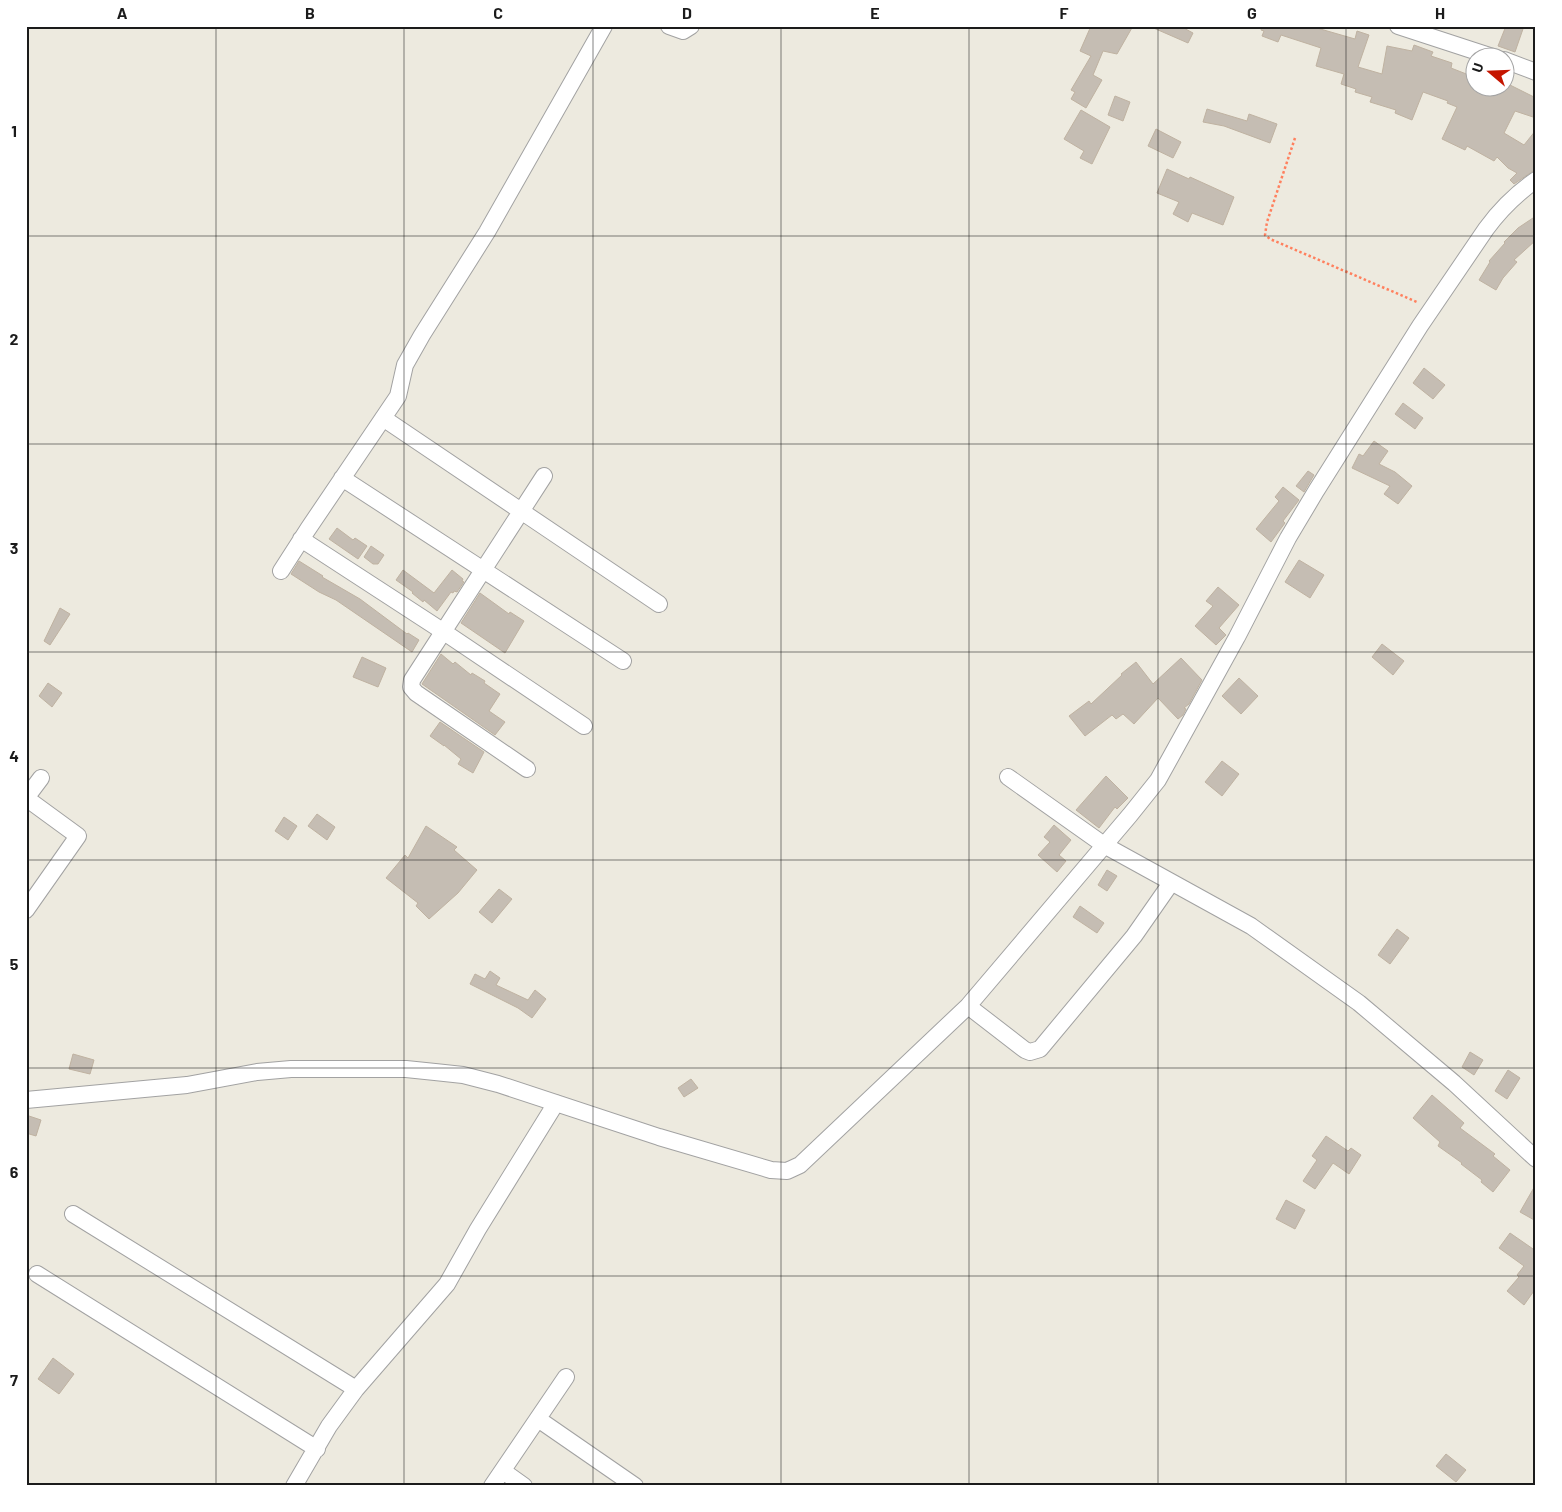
<svg xmlns="http://www.w3.org/2000/svg" width="1562" height="1512" font-family="Barlow,sans-serif">
<style>
.building{fill:#c5bdb3;stroke:#bfb2a1}
.lines{fill:none;stroke-linecap:round;stroke-linejoin:round}
.minor-casing{stroke:#a2a2a2;stroke-width:18}
.path{stroke:#ff805e;stroke-width:2.5;stroke-dasharray:2.5 2.5;stroke-linecap:butt}
.minor{stroke:#fff;stroke-width:16}
.grid{fill:none;stroke:#1b1b1b;stroke-width:1;stroke-opacity:0.55}
.neatline{fill:none;stroke:#1b1b1b;stroke-width:2}
.grid-label{font-size:16px;text-anchor:middle;font-weight:bold;fill:#1b1b1b}
</style>
<rect width="100%" height="100%" fill="#edeadf"/>
<path class="building" d="M1091 26H1133L1117 54 1103 51 1093 75 1102 80 1086 108 1071 99 1075 92 1071 90 1091 56 1080 51Z
M1149 26H1180L1193 33 1188 43Z
M1262 26H1310L1355 39 1357 31 1369 35 1358 67 1382 74 1387 46 1412 51 1414 45 1433 52 1431 56 1452 63 1451 68 1474 77V88H1508L1510 85 1536 98V118L1515 111 1504 133 1524 145 1536 130V169L1514 184 1510 180 1517 173 1508 168 1497 157 1494 161 1467 146 1465 150 1442 139 1457 107 1447 103 1448 101 1423 92 1412 120 1395 113 1396 110 1370 102 1372 97 1355 92 1356 89 1341 84 1344 74 1316 66 1321 48 1281 35 1278 42 1262 36 1264 31 1261 30Z
M1506 26H1524L1515 52 1498 46Z
M1115 96 1130 102 1123 121 1108 115Z
M1207 109 1247 121 1249 114 1277 124 1270 143 1224 126 1203 122Z
M1081 110 1110 127 1092 164 1080 158 1084 151 1064 139Z
M1156 129 1181 142 1173 158 1148 146Z
M1167 169 1189 179 1190 177 1234 197 1223 225 1192 213 1188 222 1173 214 1179 202 1157 193Z
M1536 216V240L1514 260 1517 262 1503 278 1496 290 1479 280 1490 262 1489 261 1505 243 1504 242 1518 228Z
M1424 368 1445 385 1433 399 1413 383Z
M1403 403 1423 418 1415 429 1395 414Z
M1374 441 1388 451 1379 464 1395 472 1412 486 1398 504 1384 494 1390 486 1352 468 1359 454 1363 456Z
M1308 471 1314 475 1304 492 1296 486Z
M1283 487 1299 500 1283 521 1285 523 1271 542 1256 529 1279 501 1275 497Z
M337 528 353 540 355 538 367 546 358 559 329 539Z
M371 546 384 555 378 564H373L364 557Z
M1299 560 1324 575 1310 598 1285 582Z
M299 561 323 576 322 577 360 599 407 634 408 633 419 640 412 652 336 600 319 592 291 574Z
M403 570 434 593 452 570 463 579 462 581 464 582 457 592 454 591 453 593 451 592 437 611 424 600 423 602 412 593 413 592 396 580Z
M1218 587 1239 605 1219 628 1226 635 1216 645 1195 626 1213 606 1206 601Z
M480 593 509 614 510 612 524 621 505 653 461 623Z
M60 608 70 614 50 645 44 641Z
M1382 644 1404 661 1393 675 1372 657Z
M441 654 453 664 455 662 471 675 472 673 485 681 484 683 500 694 489 711 505 722 495 735 422 684Z
M362 657 386 668 378 687 353 677Z
M1181 658 1202 680 1189 704 1184 708 1186 709 1183 715 1178 719 1158 698 1134 724 1123 714 1116 719 1112 715 1085 736 1069 716 1089 701 1091 704 1122 675 1121 674 1136 662 1153 684Z
M1239 678 1258 696 1241 714 1222 696Z
M48 683 62 693 52 707 39 696Z
M440 722 484 752 473 773 458 764 461 759 444 745V746L430 736Z
M1222 761 1239 774 1222 796 1205 782Z
M1106 776 1128 798 1117 809 1115 807 1099 828 1076 810Z
M317 814 335 827 327 840 308 826Z
M284 817 297 826 288 840 275 831Z
M1054 825 1071 840 1059 855 1066 861 1057 872 1038 855 1050 842 1044 837Z
M426 826 457 847 454 850 477 870 458 893 429 919 416 906 418 903 386 878 405 855 408 858Z
M1107 870 1117 876 1107 891 1098 885Z
M499 889 512 899 492 923 479 912Z
M1080 906 1104 923 1097 933 1073 917Z
M1397 929 1409 938 1390 964 1378 955Z
M490 971 500 978 496 985 528 1000 535 990 546 999 532 1018 518 1008 470 984 475 974 485 979Z
M1470 1052 1483 1060 1474 1075 1462 1067Z
M73 1054 94 1060 90 1074 69 1069Z
M1508 1070 1520 1078 1507 1099 1495 1091Z
M691 1079 698 1088 684 1097 678 1088Z
M1432 1095 1464 1123 1460 1128 1495 1154 1493 1156 1510 1170 1493 1192 1481 1182 1482 1180 1461 1164 1462 1163 1438 1146 1440 1142 1413 1118Z
M26 1115 41 1120 36 1136 26 1133Z
M1326 1136 1348 1151 1351 1148 1361 1155 1349 1174 1333 1163 1315 1189 1303 1181 1317 1160 1312 1156Z
M1536 1184V1221L1520 1212Z
M1286 1200 1305 1210 1295 1229 1276 1219Z
M1510 1233 1536 1251V1288L1524 1305 1507 1291 1519 1277 1517 1275 1524 1266 1499 1248Z
M53 1358 74 1374 59 1394 38 1379Z
M1446 1454 1466 1470 1456 1482 1436 1466Z"/>
<g class="lines">
<defs>
<path id="minor" d="M669 26 683 31 691 26
M1398 26 1496 58
M1504 60 1536 72
M383 418 659 604
M342 478 623 661
M301 539 444 632 584 726
M281 571 308 529 398 396 405 365 422 335 487 232 604 26
M527 769 416 693 411 687 412 680 544 476
M1008 777 1104 845 1251 926 1359 1003 1454 1083 1536 1159
M26 798 78 836 26 910
M26 798 41 778
M968 1006 1025 1050 1030 1052 1040 1049 1134 936 1171 883
M26 1100 187 1085 257 1072 291 1069H406L435 1072 463 1075 498 1084 659 1137 771 1170 787 1171 800 1165 968 1006 1130 815 1158 780 1237 637 1288 538 1316 491 1420 326 1486 229C1500 210 1516 194 1536 180
M73 1214 356 1389
M37 1274 317 1449
M538 1419 635 1486
M503 1471 524 1486
M294 1486 329 1426 356 1389 447 1284 478 1229 556 1103
M492 1486 566 1377"/>
</defs>
<use href="#minor" class="minor-casing"/>
<path class="path" d="M1295 138 1267 222 1265 235 1270 239 1417 302"/>
<use href="#minor" class="minor"/>
</g>
<path class="grid" d="M216 26V1486M404 26V1486M593 26V1486M781 26V1486M969 26V1486M1158 26V1486M1346 26V1486M26 236H1536M26 444H1536M26 652H1536M26 860H1536M26 1068H1536M26 1276H1536"/>
<rect width="1562" height="1512" fill="none" stroke="#ffffff" stroke-width="55"/>
<g transform="translate(1490 72) rotate(289)"><circle r="24" fill="#ffffff" stroke="#a4a4a4"/>
<path d="M0-4L9 19L0 12L-9 19Z" fill="#c51500"/>
<text y="-8" font-size="14" font-weight="bold" text-anchor="middle" fill="#1b1b1b">U</text>
</g>
<rect x="28" y="28" width="1506" height="1456" class="neatline"/>
<g class="grid-label">
<text x="122" y="19">A</text>
<text x="310" y="19">B</text>
<text x="498" y="19">C</text>
<text x="687" y="19">D</text>
<text x="875" y="19">E</text>
<text x="1064" y="19">F</text>
<text x="1252" y="19">G</text>
<text x="1440" y="19">H</text>
<text x="14" y="137">1</text>
<text x="14" y="345">2</text>
<text x="14" y="554">3</text>
<text x="14" y="762">4</text>
<text x="14" y="970">5</text>
<text x="14" y="1178">6</text>
<text x="14" y="1386">7</text>
</g>
</svg>
